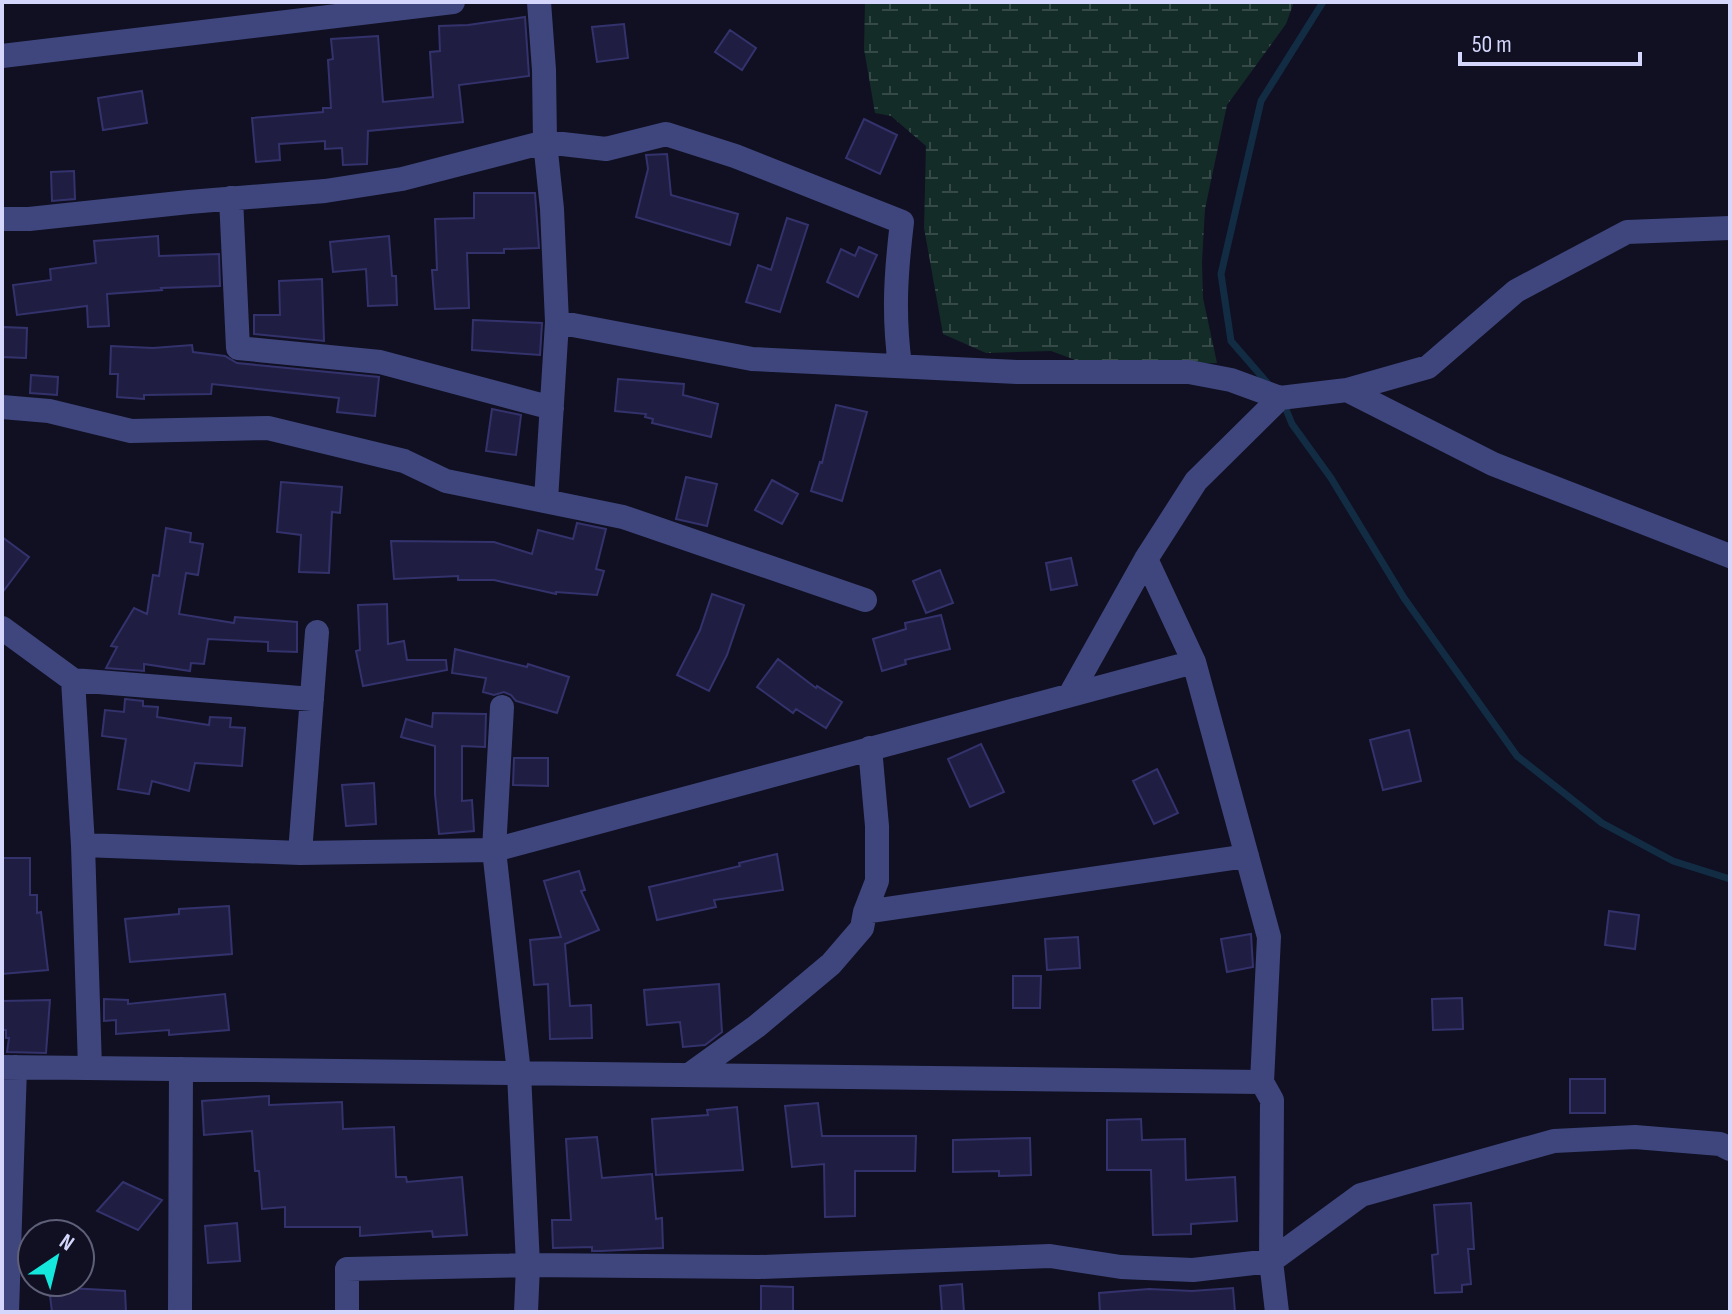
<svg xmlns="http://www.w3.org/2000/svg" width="1732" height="1314" font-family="'Sofia Sans Condensed',sans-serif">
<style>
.wetland{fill:url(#wetland-marsh)}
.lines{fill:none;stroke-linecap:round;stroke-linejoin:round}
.stream{stroke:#122c44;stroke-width:7}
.building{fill:#1f1e42;stroke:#34326c;stroke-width:2}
.minor{stroke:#3f467d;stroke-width:24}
</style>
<defs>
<pattern id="wetland-marsh" width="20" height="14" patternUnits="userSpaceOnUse" patternTransform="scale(2)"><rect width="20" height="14" fill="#142c27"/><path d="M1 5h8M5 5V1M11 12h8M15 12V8" fill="none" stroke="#354a47"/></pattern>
</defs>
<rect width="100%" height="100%" fill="#101022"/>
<path class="wetland" d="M865 2H1294L1286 24 1227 105 1205 209 1202 262 1203 298 1217 363 1092 366 1051 351 986 353 943 334 924 228 926 146 891 116 875 113 864 49Z"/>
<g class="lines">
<path class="stream" d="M1270 386 1231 341 1221 274 1261 101 1323 2
M1283 402 1292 424 1331 478 1404 598 1517 756 1602 823 1673 861 1730 879"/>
</g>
<path class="building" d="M525 17 529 76 459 85 463 122 368 131 367 164 343 165 342 148 325 149V141L279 144 280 160 256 162 252 118 323 112V108H331L328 60 333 59 331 39 378 36 383 102 433 97 430 52 440 51 439 26 468 25Z
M624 24 628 58 597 62 592 27Z
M730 30 756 48 742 70 715 52Z
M142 91 147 123 103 130 98 98Z
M864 119 897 135 880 174 846 158Z
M667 154 671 195 738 214 730 245 636 217 648 169 646 155Z
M74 171 75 199 52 201 51 172Z
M474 193H535L539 248 504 249V253H467L469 308 435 309 432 270H437L435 219 474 218Z
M787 218 808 225 780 312 746 302 758 265 771 270Z
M158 236 159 256 219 254 220 286 161 288 162 290 107 294 109 326 88 327 87 306 17 315 13 285 51 280 50 269 96 263 94 241Z
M389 236 392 276H396L397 305 368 306 366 269 333 272 330 242Z
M859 247 877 255 858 297 827 282 841 249 855 256Z
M322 279 324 341 254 334V315H280L279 281Z
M473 320 542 323 540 355 472 350Z
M3 327 27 328 26 358 2 357Z
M192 345 193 352 225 356 237 363 379 377 375 416 337 412 339 398 212 384 211 394 144 395V399L117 397 118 374H110L111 346 153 348Z
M31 375 58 377 57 395 30 393Z
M618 379 684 384 683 395 718 404 711 437 652 423 653 419 645 417 646 414 615 411Z
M836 405 867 412 842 501 811 491 820 462 822 463Z
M492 409 521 415 516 455 486 451Z
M686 477 717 484 707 526 676 519Z
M772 480 798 494 782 524 755 510Z
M281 482 342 487 340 513 332 512 329 573 299 572 301 535 277 532Z
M577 523 606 529 596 569 604 571 597 595 556 592V594L494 580H458V576L394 579 391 541 494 542 532 554 538 530 573 539Z
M166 528 191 533 190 542 203 544 198 575 186 573 179 614 234 623 235 617 297 622V652L268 651V642L208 639 204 664 191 663 190 671 144 664V671L106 668 117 647 111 646 134 608 147 614 153 575 159 576Z
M2 537 29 557 2 593Z
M1071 558 1077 585 1051 590 1046 563Z
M940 570 953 603 926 613 913 581Z
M712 594 744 605 727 655 709 691 677 675 700 630Z
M387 604 388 644 404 641 407 660H446L447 670 363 686 356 651 360 650 358 605Z
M941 615 950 649 905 660 906 664 882 671 873 639 906 629 905 623Z
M455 649 527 667 528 664 569 677 557 713 516 701 511 695 504 692 494 695 483 692 486 678 452 673Z
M778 659 816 688 817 686 842 702 826 728 796 709 793 713 757 687Z
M125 699 143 701V706L158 707 157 717 209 725 210 717 231 718 230 727 245 728 242 766 195 763 189 791 152 781 149 794 118 789 126 739 102 736 105 710 124 712Z
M433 713 486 714 485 747 462 746V801L472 800 474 831 439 834 435 794V746L401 737 406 719 432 727Z
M1409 730 1421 781 1383 790 1370 740Z
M981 744 1004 792 970 807 948 759Z
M514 758H548V786L513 785Z
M1157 769 1178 813 1154 824 1133 781Z
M374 783 376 824 346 826 342 785Z
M777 854 783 890 714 900 716 907 657 920 649 887 740 866 739 863Z
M2 858H30V895H37V913L41 912 48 970 2 974Z
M579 871 585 890 581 891 599 930 565 944 570 1006 591 1005 592 1038 550 1039 548 984 534 985 530 940 561 937 544 881Z
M229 906 232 954 130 962 125 919 179 914V909Z
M1609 911 1639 915 1635 949 1605 945Z
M1251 934 1253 967 1227 972 1221 939Z
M1078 937 1080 968 1047 970 1045 939Z
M1013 976H1041L1040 1008H1013Z
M719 984 722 1032 705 1045 683 1047 680 1022 647 1025 644 990Z
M225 994 229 1030 169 1035V1030L116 1034V1020L104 1021V999L128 1000V1004Z
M1462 998 1463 1029 1433 1030 1432 999Z
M50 1000 46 1053 7 1052 9 1038H6V1030H2V1001Z
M1570 1079H1605V1113H1570Z
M269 1096V1105L342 1102 343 1129 394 1127 396 1177H406L407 1182 462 1177 467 1235 433 1237 432 1231 360 1236V1227H285V1207L262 1209 259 1171H255L252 1131 204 1135 202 1101Z
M818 1103 822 1136H916L915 1171H855V1216L825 1217 824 1164 792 1167 785 1106Z
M737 1107 743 1170 656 1175 652 1119 708 1115 707 1110Z
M1141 1119 1142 1140 1185 1139 1186 1180 1235 1177 1237 1221 1191 1224V1234L1153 1235 1151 1170H1107V1120Z
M597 1137 602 1178 652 1174 656 1219 662 1218 663 1248 601 1251H592V1247L553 1248 552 1220H571L566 1139Z
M1030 1138 1031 1175 999 1176V1171L953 1172V1140Z
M123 1182 162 1200 138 1230 97 1211Z
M1471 1203 1474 1249H1468L1471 1284 1462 1285V1292L1435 1293 1432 1255 1438 1254 1434 1205Z
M237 1223 240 1261 208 1263 205 1226Z
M962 1284 964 1312H942L940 1286Z
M761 1286 793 1287V1312H761Z
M49 1287 125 1291 126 1312H52Z
M1233 1288 1235 1312H1100L1099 1293 1149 1289 1192 1291Z"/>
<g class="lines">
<path class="minor" d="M539 2 544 70 545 142 552 209 557 322 546 500
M2 56 453 2
M231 198 238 348 380 362 552 408
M2 219H29L189 202 325 191 402 179 545 142 606 149 666 134 735 156 902 222C896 272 893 314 900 365
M557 322 752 359 1017 372H1189L1231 380 1280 398 1347 390 1428 367 1516 291 1627 232 1730 228
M1347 390 1493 464 1730 556
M2 407 49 411 131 431 268 428 404 461 446 481 623 517 865 600
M1146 559 1194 662 1269 937 1262 1082 1272 1100 1271 1261
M2 628 73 680 83 845 90 1068
M73 680 312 699
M1071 693 1146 559 1196 481 1280 398
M502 707 494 850 519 1073 528 1265 526 1312
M83 845 300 853 494 850 1194 662
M300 853 317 632
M865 912 1247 856
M2 1067 1262 1082
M689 1075 757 1026 831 964 862 928 865 912 877 881V826L870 748
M1271 1261 1361 1195 1554 1141 1635 1137 1720 1144 1730 1149
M7 1312 15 1067
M180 1312 181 1069
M347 1312V1269L528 1265 759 1267 1050 1256 1121 1267 1193 1270 1271 1261 1277 1312"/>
</g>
<rect width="1732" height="1314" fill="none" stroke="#d5d6fb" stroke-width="8"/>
<g transform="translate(56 1258) rotate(35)"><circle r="38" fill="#101022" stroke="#5f5f79" stroke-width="2"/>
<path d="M0-6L14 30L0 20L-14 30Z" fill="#14e8dd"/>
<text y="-12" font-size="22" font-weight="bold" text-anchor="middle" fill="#d5d6fb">N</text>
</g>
<path d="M1460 52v12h180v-12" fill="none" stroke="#d5d6fb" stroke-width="4"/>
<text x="1472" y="52" font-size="24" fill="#d5d6fb" stroke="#101022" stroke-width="6" paint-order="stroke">50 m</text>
</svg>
